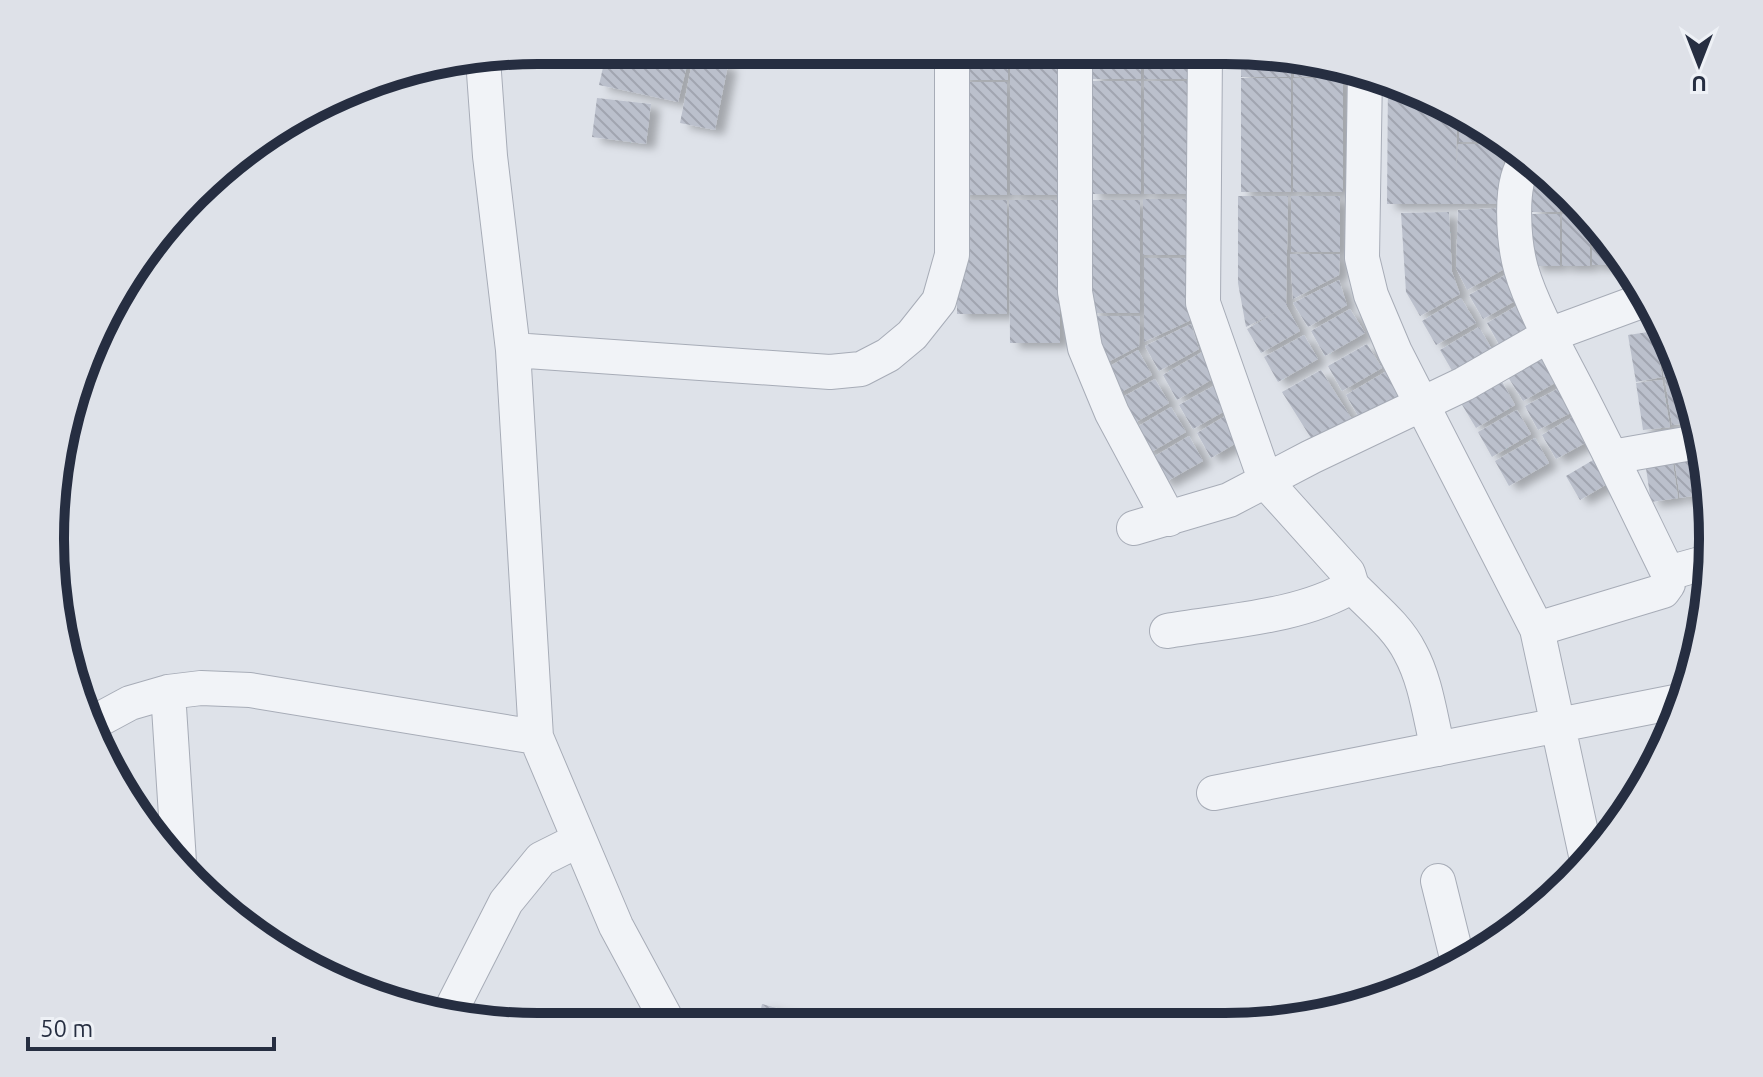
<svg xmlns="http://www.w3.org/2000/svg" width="1763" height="1077" font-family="Ubuntu,sans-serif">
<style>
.building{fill:url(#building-back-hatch);filter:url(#shadow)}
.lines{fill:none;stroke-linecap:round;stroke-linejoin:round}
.street-casing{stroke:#a7acb7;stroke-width:36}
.street{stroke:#f1f3f7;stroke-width:34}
.rim{fill:none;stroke:#262e41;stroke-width:10}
</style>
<defs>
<pattern id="building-back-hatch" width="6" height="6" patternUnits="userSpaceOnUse" patternTransform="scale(2)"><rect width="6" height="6" fill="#bbc0cc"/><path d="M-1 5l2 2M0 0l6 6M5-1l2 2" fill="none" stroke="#a1a5b0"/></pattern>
<filter id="shadow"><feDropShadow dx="9" dy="5" stdDeviation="4" flood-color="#0004"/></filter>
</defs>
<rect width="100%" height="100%" fill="#dee2e9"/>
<path class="building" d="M607 50H657L689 57 678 102 599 85Z
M958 51H1008V80H958Z
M1010 51H1060V195H1010Z
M1092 51H1141V79H1092Z
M1144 51H1194V79H1144Z
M1241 51H1257L1291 58V77H1241Z
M693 58 728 65 715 130 680 123Z
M1294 58 1343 68V77H1294Z
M1241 78H1291V192H1241Z
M1293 78H1343V192H1293Z
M1091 81H1141V194H1091Z
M1144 81H1194V194H1144Z
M957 82H1007V195H957Z
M1388 82H1393L1457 113 1456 174 1458 144H1503L1504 204H1387Z
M597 98 651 104 646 144 592 137Z
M1459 114 1496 133 1505 142H1459Z
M1532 168 1560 196V212H1532Z
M1238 196H1288L1286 305 1300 331 1261 353 1247 329 1278 311 1246 327 1238 283Z
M1291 196H1340V252H1291Z
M1143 199H1193V255H1143Z
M957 200H1007V314H957Z
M1009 200H1060V343H1010Z
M1091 200H1140V313H1091Z
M1501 208 1506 268 1467 290 1456 268 1458 210Z
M1449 212 1452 272 1460 294 1420 316 1406 292 1401 213Z
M1532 214H1560V266H1532Z
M1562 214H1577L1590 226V266H1562Z
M1592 229 1620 256V265H1592Z
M1290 254H1340L1339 275 1293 299Z
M1144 258H1193V319L1144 342Z
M1509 273 1522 297 1483 319 1469 295Z
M1339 280 1347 305 1308 327 1293 303Z
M1461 298 1476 323 1436 345 1422 321Z
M1525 301 1540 326 1501 348 1487 323Z
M1350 309 1365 333 1325 356 1311 331Z
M1091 316H1140L1139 346 1098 367Z
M1191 324 1199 349 1159 371 1145 346Z
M1479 327 1493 351 1454 374 1440 350Z
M1655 331 1662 377 1636 382 1628 335Z
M1658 333 1675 375 1664 377Z
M1304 335 1318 359 1278 382 1264 357Z
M1367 344 1382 368 1342 391 1328 366Z
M1138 350 1152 375 1112 397 1098 373Z
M1202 352 1216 377 1177 400 1163 375Z
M1547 355 1562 379 1523 401 1508 377Z
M1321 370 1355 424 1316 446 1282 392Z
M1385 372 1399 397 1360 419 1346 395Z
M1676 377 1695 422 1672 425 1665 379Z
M1155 379 1169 403 1131 425 1116 401Z
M1501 380 1515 405 1476 428 1461 403Z
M1662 380 1670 427 1643 430 1636 383Z
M1219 383 1232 407 1193 429 1179 405Z
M1565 385 1578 409 1538 430 1525 406Z
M1171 407 1186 432 1146 455 1132 430Z
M1235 410 1250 435 1211 458 1197 433Z
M1517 410 1531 434 1492 457 1478 432Z
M1581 412 1596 437 1556 459 1542 435Z
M1189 436 1203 461 1164 483 1150 459Z
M1535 438 1549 463 1509 486 1495 461Z
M1699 446 1704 494 1680 498 1673 451Z
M1671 451 1678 498 1651 502 1644 455Z
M1605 453 1619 477 1580 500 1566 476Z
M762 1004 817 1019 815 1026H757Z"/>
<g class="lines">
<defs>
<path id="street" d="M1075 51V292L1085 348 1112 413 1169 519
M483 59 490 156 513 350 536 737 616 926 670 1026
M1365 73 1362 258 1371 295 1395 352 1537 629 1587 860
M1526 162C1508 181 1514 244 1521 269 1532 307 1560 356 1578 391 1609 451 1638 512 1668 573
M513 350 830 372 861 369 888 355 912 335 939 301 952 255V51
M1612 457 1703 441
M1134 528 1229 500 1311 457 1464 384 1549 335 1644 300
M1352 586C1372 607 1397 626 1410 652 1426 681 1430 717 1438 749
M1537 629 1663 591 1668 584V573L1704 563
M1167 631C1225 621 1302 617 1352 586L1348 573 1266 482 1203 303 1205 51
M168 692 179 862
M91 724 130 703 168 692 201 688 250 690 536 737
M1214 793 1675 702
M1438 881 1459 966
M447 1014 451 1010 506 902 541 859 579 840"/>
</defs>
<use href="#street" class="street-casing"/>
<use href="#street" class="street"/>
</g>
<path d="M0 0H1763V1077H0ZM538 64H1225A474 474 0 0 1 1699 538V539A474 474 0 0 1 1225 1013H538A474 474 0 0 1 64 539V538A474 474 0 0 1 538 64Z" fill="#dee1e8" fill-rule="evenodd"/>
<path class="rim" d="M538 64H1225A474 474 0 0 1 1699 538V539A474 474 0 0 1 1225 1013H538A474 474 0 0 1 64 539V538A474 474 0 0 1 538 64Z"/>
<g transform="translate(1699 64) rotate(180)" stroke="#eef1f6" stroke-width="6" paint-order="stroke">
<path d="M0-6L14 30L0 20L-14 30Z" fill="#262e41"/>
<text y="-12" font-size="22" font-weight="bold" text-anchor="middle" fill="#262e41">U</text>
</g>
<path d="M28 1037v12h246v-12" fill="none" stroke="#262e41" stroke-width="4"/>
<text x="40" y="1037" font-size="24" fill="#262e41" stroke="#eef1f6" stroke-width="6" paint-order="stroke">50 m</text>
</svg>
